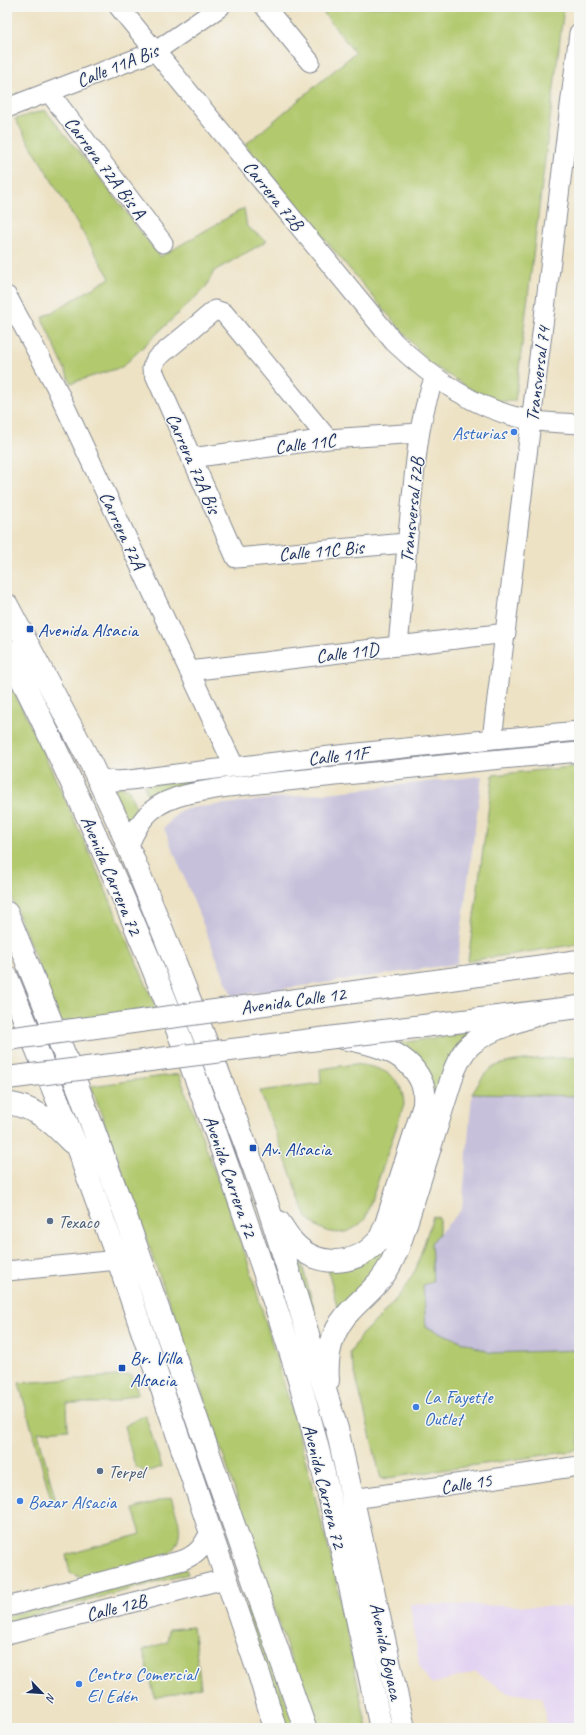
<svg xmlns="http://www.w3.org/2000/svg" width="586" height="1735" font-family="Caveat,sans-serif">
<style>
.built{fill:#e3d3f2}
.industrial{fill:#c6c0da}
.green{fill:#b2c96e;stroke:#667c66}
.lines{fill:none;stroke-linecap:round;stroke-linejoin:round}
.minor-casing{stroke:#848891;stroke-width:21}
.major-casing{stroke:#848891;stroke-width:24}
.highway-casing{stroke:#848891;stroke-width:24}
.minor{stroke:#fff;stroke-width:19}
.major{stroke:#fff;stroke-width:22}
.highway{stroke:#fff;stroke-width:22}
.major-bridge-casing{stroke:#848891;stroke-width:24;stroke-linecap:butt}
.major-bridge{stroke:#fff;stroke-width:22}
.shop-dot{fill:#3f7fe0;stroke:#f6f6f2;stroke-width:1.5}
.transit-dot{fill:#1a4fb4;stroke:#f6f6f2;stroke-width:1.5}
.service-dot{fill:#5c6f8a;stroke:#f6f6f2;stroke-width:1.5}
.labels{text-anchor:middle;stroke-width:3;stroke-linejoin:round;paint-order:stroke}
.street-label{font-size:19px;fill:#1b2f5e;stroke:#f6f6f2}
.shop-label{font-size:19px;fill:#366cbe;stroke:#f6f6f2;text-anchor:start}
.transit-label{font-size:19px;fill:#164399;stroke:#f6f6f2;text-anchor:start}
.service-label{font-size:19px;fill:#4e5e75;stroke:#f6f6f2;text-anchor:start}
</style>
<rect width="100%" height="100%" fill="#f6f6f2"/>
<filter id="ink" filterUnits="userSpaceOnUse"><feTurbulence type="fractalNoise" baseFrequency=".025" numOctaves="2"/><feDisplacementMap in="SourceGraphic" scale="8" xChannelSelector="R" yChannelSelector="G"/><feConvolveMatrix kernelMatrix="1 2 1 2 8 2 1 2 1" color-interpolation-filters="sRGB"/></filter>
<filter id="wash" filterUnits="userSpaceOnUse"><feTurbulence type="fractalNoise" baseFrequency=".012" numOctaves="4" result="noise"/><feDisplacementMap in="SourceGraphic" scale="16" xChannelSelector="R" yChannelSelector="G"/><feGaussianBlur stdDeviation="0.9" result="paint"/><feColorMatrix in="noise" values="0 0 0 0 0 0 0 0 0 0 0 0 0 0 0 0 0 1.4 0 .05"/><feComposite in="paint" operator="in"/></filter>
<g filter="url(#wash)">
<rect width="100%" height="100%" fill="#ede2c4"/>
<path class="built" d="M410 1604 579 1607V1728H548L542 1697 508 1693 476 1672 431 1684 419 1664Z"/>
<path class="industrial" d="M482 776 457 964 232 996 164 828 174 817 181 810 198 807Z
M472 1094 579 1096V1350L491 1353 426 1327 423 1285 433 1282 431 1243 462 1209Z"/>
<path class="green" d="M319 7H564L515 401 492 402 429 363 245 145 355 53Z
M45 110 101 179 160 257 244 208 247 227 267 241 214 271 206 287 122 367 71 383 42 318 110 278 15 119Z
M7 678C61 786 109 896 156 1008L61 1022 7 886Z
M579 741V747L173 788 150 802 144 785Z
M579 766V944L468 961 493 775Z
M112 786 128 788 137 810 128 825Z
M471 1032 382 1262 338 1311 328 1269 363 1260 430 1106 395 1044Z
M579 1057V1096L472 1094C477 1086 483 1075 490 1069 509 1057 556 1059 579 1057Z
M355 1064C382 1067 403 1075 404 1105L365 1219C347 1239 325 1236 307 1218L260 1091 321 1083 320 1069Z
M179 1074 247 1259 297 1428 333 1566 367 1728H313L267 1586 206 1404 91 1086Z
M433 1216 439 1218V1234L431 1243 433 1282 423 1285 426 1327 491 1353 579 1350V1450L381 1479 350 1353 362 1334 381 1316 402 1292 416 1269Z
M294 1251 300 1257 321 1335 319 1345Z
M132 1375 138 1393 110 1403H67L68 1429 38 1432 56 1502 52 1503 19 1383Z
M145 1415 162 1467 145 1472 135 1466 124 1426Z
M171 1497C178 1519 187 1536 169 1554L82 1578 70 1573 66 1555 141 1534 133 1509Z
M186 1569 188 1574 7 1622V1616Z
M251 1607 296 1728H285L246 1609Z
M193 1627 201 1687 155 1698 143 1650 167 1642 169 1629Z"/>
</g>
<g filter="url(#ink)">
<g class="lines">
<defs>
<path id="minor" d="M119 7 394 342C433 379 476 410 530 420 546 423 563 423 579 424
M265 7 310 62
M49 92 163 243
M7 108 156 51 220 7
M7 296 55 385 234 766
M328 439 224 313 215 310 156 359 152 368 236 558 406 543
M191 458 328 439 419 433
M398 646C403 593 407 540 413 487 417 450 420 413 435 377
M189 671 506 633
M492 739 579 33
M97 778 116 781 130 780C279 760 429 745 579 731
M128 847C133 836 137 826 145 817 164 794 200 792 228 787L491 760 579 752
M7 1271 118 1260
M353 1499 579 1466
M7 1607 183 1560C198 1554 203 1546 210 1532
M7 1634 225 1579"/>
<path id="major" d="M443 980 579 961
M447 1023 579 1007"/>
<path id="highway" d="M7 605 91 764 119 824 167 942 222 1082 267 1203 286 1263 337 1429 404 1728
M7 650C100 832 180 1023 245 1217 274 1300 303 1384 323 1470 344 1555 362 1642 381 1728
M7 913 79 1090 125 1214 305 1728
M7 977 78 1150 118 1260 260 1677 275 1728
M7 1103C37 1108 51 1121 71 1142
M279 1222C284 1229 288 1236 293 1242 315 1267 354 1267 376 1243 381 1239 383 1230 386 1224L424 1105C424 1099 425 1092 423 1086 411 1052 373 1043 342 1038
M328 1381C326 1355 332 1329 351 1310 361 1299 373 1290 381 1279 390 1268 395 1256 400 1243L454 1071C458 1062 462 1052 470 1045 491 1027 521 1021 546 1011"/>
</defs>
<use href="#minor" class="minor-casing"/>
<use href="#major" class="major-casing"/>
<use href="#highway" class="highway-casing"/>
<use href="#minor" class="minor"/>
<use href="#major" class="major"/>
<use href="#highway" class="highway"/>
<defs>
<path id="major-bridge" d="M7 1039 443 980
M7 1078 447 1023"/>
</defs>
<use href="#major-bridge" class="major-bridge-casing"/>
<use href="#major-bridge" class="major-bridge"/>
</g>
</g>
<g class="shop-dot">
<circle cx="514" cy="432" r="4"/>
<circle cx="416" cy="1407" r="4"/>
<circle cx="20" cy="1501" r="4"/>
<circle cx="79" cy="1684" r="4"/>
</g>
<g class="transit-dot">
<rect x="26" y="625" width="8" height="8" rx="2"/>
<rect x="249" y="1144" width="8" height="8" rx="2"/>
<rect x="118" y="1364" width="8" height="8" rx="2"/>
</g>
<g class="service-dot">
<circle cx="50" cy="1221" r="4"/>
<circle cx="100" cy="1471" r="4"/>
</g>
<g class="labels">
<g class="street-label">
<text transform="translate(117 65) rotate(-22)" y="7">Calle 11A Bis</text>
<text transform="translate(106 167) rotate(53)" y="7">Carrera 72A Bis A</text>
<text transform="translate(274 195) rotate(51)" y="7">Carrera 72B</text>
<text transform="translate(537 374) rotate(-83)" y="7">Transversal 74</text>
<text transform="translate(305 443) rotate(-7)" y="7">Calle 11C</text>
<text transform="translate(194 463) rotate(66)" y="7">Carrera 72A Bis</text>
<text transform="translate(411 510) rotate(-84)" y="7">Transversal 72B</text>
<text transform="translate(123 530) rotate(65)" y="7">Carrera 72A</text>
<text transform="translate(321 550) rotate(-5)" y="7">Calle 11C Bis</text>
<text transform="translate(347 652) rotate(-7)" y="7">Calle 11D</text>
<text transform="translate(338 755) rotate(-6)" y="7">Calle 11F</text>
<text transform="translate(112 875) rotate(67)" y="7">Avenida Carrera 72</text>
<text transform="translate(293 1000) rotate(-8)" y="7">Avenida Calle 12</text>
<text transform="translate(231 1176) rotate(71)" y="7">Avenida Carrera 72</text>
<text transform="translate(466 1483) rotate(-9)" y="7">Calle 15</text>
<text transform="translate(325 1486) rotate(76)" y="7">Avenida Carrera 72</text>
<text transform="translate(116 1607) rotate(-14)" y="7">Calle 12B</text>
<text transform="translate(387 1651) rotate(78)" y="7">Avenida Boyaca</text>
</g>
<g class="shop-label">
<text x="506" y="439" text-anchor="end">Asturias</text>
<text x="424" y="1403">La Fayette<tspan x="424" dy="22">Outlet</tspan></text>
<text x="28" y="1508">Bazar Alsacia</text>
<text x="87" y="1680">Centro Comercial<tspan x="87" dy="22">El Edén</tspan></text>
</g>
<g class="transit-label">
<text x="38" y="636">Avenida Alsacia</text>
<text x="261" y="1155">Av. Alsacia</text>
<text x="130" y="1364">Br. Villa<tspan x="130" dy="22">Alsacia</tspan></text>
</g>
<g class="service-label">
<text x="58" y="1228">Texaco</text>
<text x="108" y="1478">Terpel</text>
</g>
</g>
<rect width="586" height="1735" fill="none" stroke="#f6f6f2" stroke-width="24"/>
<g transform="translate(42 1693) rotate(115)" stroke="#f6f6f2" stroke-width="3" paint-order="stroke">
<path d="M0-3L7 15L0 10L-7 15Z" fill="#1b2f5e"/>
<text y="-6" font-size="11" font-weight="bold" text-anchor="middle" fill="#1b2f5e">N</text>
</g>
</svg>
